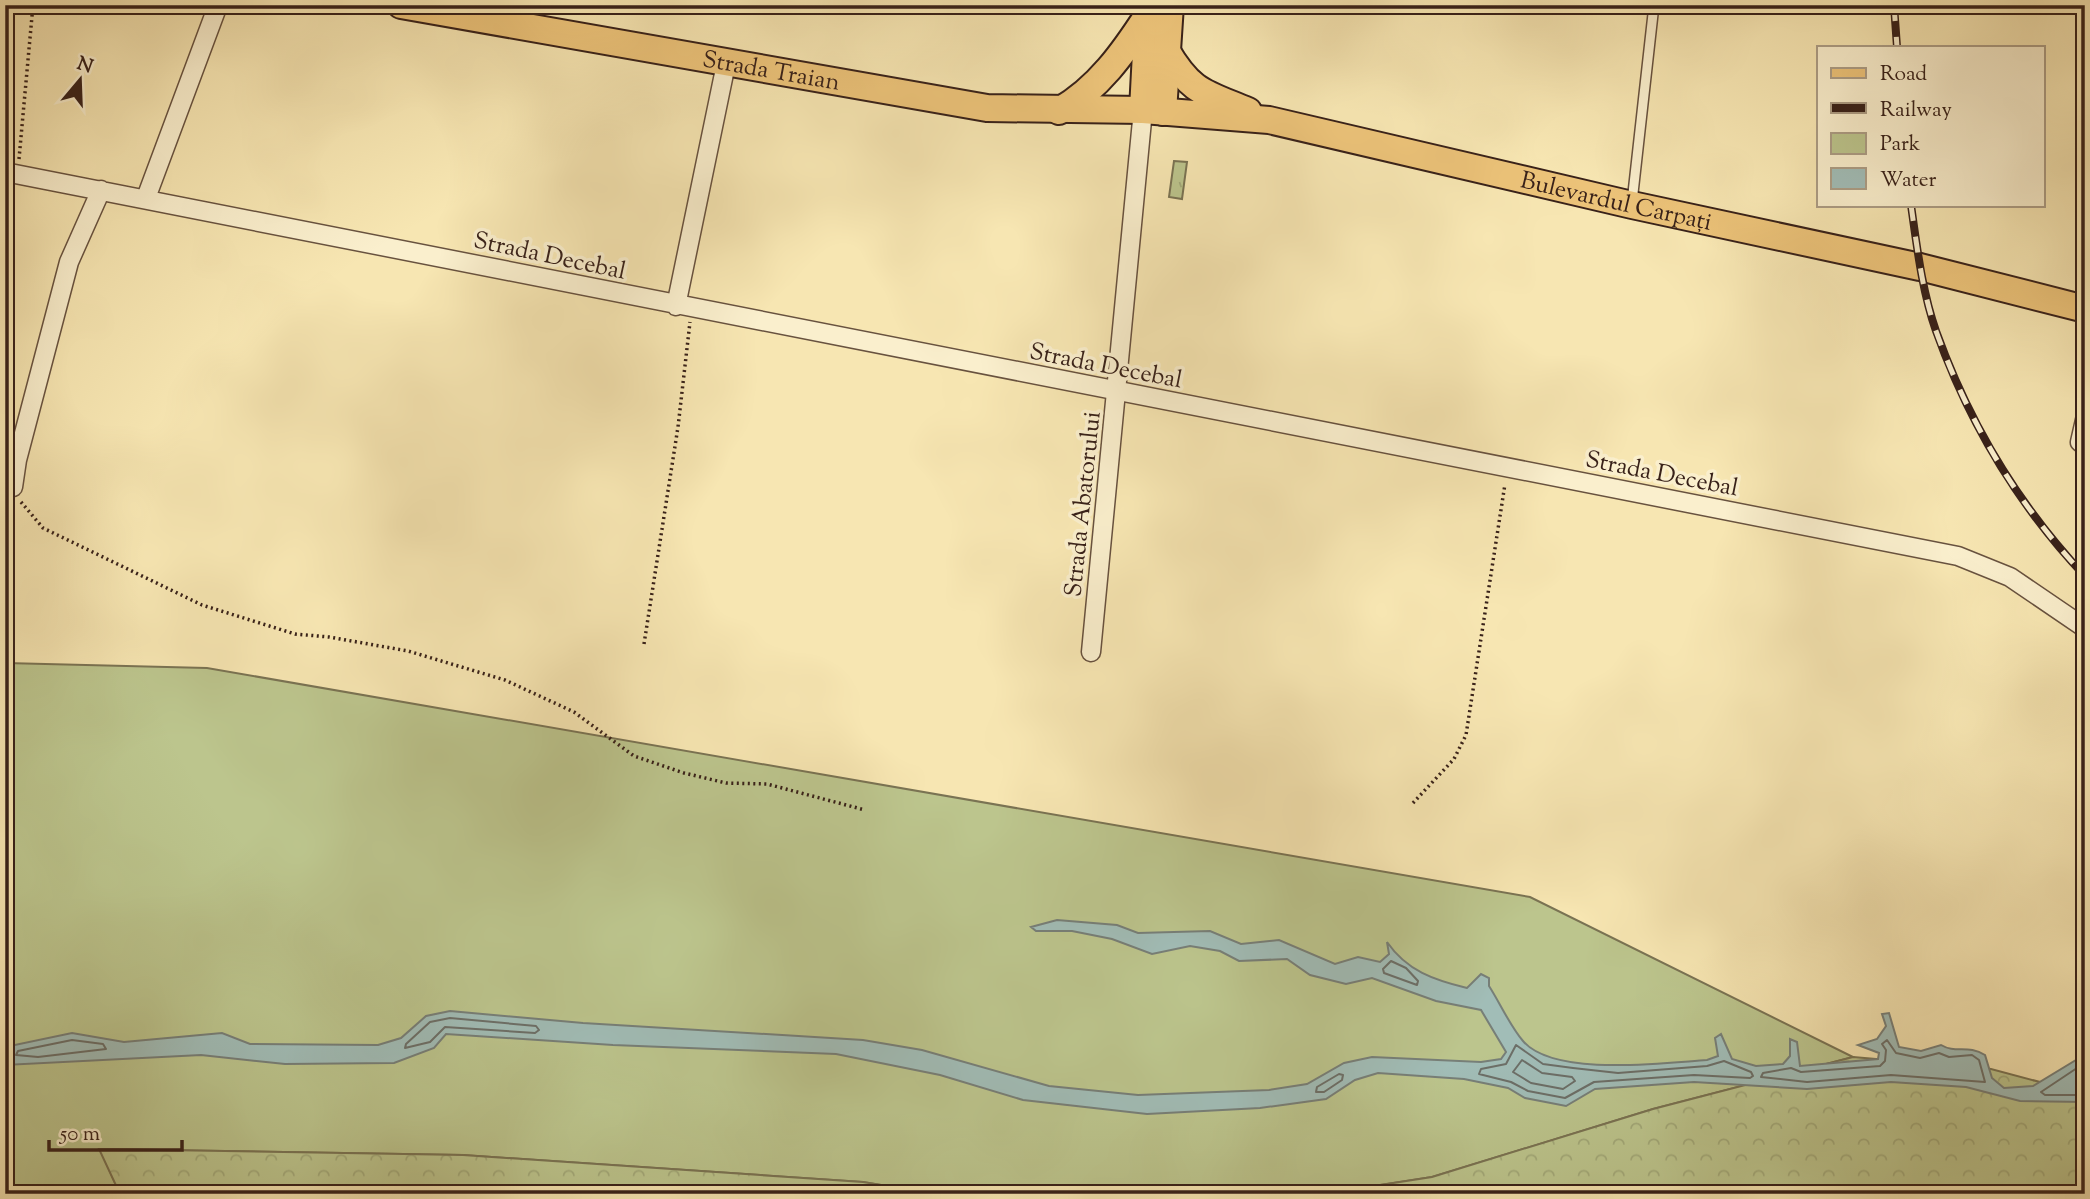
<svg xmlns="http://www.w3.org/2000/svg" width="2090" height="1199" font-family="'Sorts Mill Goudy',serif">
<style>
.green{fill:#bcc58d;stroke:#7a7353;stroke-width:2}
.forest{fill:url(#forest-crowns);stroke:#7a7353;stroke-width:2}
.park{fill:url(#park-tufts);stroke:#7a7353;stroke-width:2}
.water{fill:#a1bdb7;stroke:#777f78;stroke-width:2}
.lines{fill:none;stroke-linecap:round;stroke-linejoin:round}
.shore{stroke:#6c6f68;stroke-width:2}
.service-casing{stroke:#68523f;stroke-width:12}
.minor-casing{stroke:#68523f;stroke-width:21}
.primary-casing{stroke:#382119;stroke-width:30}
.path{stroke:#382119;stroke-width:3.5;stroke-dasharray:2 3.5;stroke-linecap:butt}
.service{stroke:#faefcd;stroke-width:9}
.minor{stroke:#faefcd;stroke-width:18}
.primary{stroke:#ecc379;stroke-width:26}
.rail-casing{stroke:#382119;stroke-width:8}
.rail{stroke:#faefcd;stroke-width:5;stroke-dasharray:16;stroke-linecap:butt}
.labels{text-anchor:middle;stroke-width:7;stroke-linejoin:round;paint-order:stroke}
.street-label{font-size:24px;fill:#382119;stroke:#faefcd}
</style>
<defs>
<pattern id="forest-crowns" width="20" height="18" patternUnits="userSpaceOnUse" patternTransform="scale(1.75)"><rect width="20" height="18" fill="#bcc58d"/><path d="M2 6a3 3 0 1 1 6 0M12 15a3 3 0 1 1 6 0" fill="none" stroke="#a2a979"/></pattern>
<pattern id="park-tufts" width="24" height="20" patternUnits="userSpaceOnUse" patternTransform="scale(1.75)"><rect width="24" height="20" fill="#bcc58d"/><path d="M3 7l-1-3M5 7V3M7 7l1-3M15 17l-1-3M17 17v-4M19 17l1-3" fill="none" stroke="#a2a979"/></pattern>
</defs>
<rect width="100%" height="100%" fill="#f7e6b2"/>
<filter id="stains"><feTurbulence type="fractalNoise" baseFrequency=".00286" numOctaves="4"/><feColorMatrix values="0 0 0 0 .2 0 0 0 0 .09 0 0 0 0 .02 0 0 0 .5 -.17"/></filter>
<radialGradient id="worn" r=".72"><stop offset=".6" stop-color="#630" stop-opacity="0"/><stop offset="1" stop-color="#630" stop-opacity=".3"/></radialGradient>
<path class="green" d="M5 663 207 668 1530 897 1853 1057 1653 1109 1432 1177 1322 1194H935L863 1182 463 1155 100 1149 120 1194H5Z"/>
<path class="forest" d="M1853 1057 1991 1069 2085 1094V1194H1322L1432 1177 1653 1109Z
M99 1149 463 1155 863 1182 935 1194H120Z"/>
<path class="park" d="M1174 161 1187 162 1182 199 1169 197Z"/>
<path class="water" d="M1057 920 1117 925 1138 933 1210 931 1241 944 1279 940 1335 964 1358 957 1380 962 1389 954 1387 942C1407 971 1434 980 1467 988L1481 974 1489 978V986C1500 1003 1510 1026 1523 1041 1554 1077 1662 1063 1707 1060L1718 1056 1715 1038 1721 1034 1732 1059 1756 1066 1783 1064 1790 1056V1039L1797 1042 1800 1066 1878 1059 1879 1053 1858 1045 1877 1039 1886 1026 1882 1014 1889 1013 1899 1047 1921 1051 1941 1045C1956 1054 1968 1044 1985 1055L1992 1078 2004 1088 2033 1086 2076 1060 2085 1061V1102L2020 1101 1966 1087 1891 1082 1807 1089 1694 1082 1595 1089 1566 1106 1525 1098 1508 1088 1464 1079 1378 1073 1355 1080 1326 1099 1260 1108 1147 1114 1023 1100 940 1075 836 1054 613 1045 446 1034 434 1048 394 1063 285 1064 201 1055 5 1065V1047L72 1033 124 1042 222 1033 250 1044 378 1045 401 1038 426 1016 450 1011 583 1023 863 1040 922 1050 1049 1086 1138 1095 1269 1090 1307 1084 1344 1063 1372 1057 1481 1062 1501 1059 1506 1052 1481 1010 1436 1001 1372 978 1346 984 1310 975 1287 959 1239 961 1220 951 1190 946 1152 954 1112 939 1072 931H1036L1031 927Z"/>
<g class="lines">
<path class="shore" d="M1391 961 1406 968 1418 981 1417 985 1384 973 1383 969Z
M450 1018 536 1026 539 1030 535 1033 445 1027 430 1042 405 1048 406 1044 430 1022Z
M72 1040 103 1044 106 1049 38 1057 16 1055 18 1051Z
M1887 1040 1896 1053 1920 1058 1939 1053 1949 1057 1972 1055 1979 1060 1985 1082 1891 1075 1807 1082 1761 1077 1763 1073 1791 1068 1801 1072 1880 1066 1885 1061 1886 1050 1882 1044Z
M1516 1045 1543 1064 1573 1068 1618 1073 1707 1066 1724 1061 1751 1072 1753 1076 1750 1078 1694 1075 1594 1082 1565 1098 1528 1091 1511 1082 1479 1074 1481 1069 1506 1064Z
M1522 1060 1542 1073 1572 1077 1575 1081 1563 1089 1531 1083 1513 1072Z
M2085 1068H2077L2041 1092 2045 1095H2085
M1339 1074 1343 1075 1342 1080 1324 1092H1316L1317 1087Z"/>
<defs>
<path id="service" d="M1632 202 1654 5"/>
<path id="minor" d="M5 172 1958 556 2010 577 2085 628
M146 198 218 5
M676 306 726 64
M2085 420 2080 442 2085 446
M13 487 17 460 69 262 101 190
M1091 652 1143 110"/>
<g id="primary">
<path id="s1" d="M401 5 987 108 1143 110 1269 120 1632 205 1920 267 2085 309"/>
<path d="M1166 50C1191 93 1205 93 1248 111"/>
<path d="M1143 110 1148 14"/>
<path d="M1059 111C1098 89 1124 52 1148 15"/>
<path d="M1163 112 1170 5"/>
</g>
</defs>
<use href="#service" class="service-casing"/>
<use href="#minor" class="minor-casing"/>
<use href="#primary" class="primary-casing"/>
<path class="path" d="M19 159 33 5
M21 502 43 528 202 605 295 634 329 637 408 651 505 680 574 712 634 756 684 773 726 783 767 784 865 810
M644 644 678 427 690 322
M1413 803 1454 759 1466 735 1505 484"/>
<use href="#service" class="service"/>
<use href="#minor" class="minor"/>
<use href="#primary" class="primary"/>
<defs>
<path id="rail" d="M1894 5 1897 47
M1911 205C1917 247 1922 291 1936 331 1969 423 2018 505 2085 576"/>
</defs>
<use href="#rail" class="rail-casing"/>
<use href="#rail" class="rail"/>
</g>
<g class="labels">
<g class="street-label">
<text dy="8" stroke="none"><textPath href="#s1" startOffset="376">Strada Traian</textPath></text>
<text dy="8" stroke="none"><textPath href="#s1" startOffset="1234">Bulevardul Carpați</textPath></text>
<text transform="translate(550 255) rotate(12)" y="8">Strada Decebal</text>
<text transform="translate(1106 365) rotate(11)" y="8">Strada Decebal</text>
<text transform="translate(1662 473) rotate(11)" y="8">Strada Decebal</text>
<text transform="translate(1082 504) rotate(-84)" y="8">Strada Abatorului</text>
</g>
</g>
<rect width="2090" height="1199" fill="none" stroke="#f7e6b2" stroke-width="28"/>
<rect x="7" y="7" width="2076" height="1185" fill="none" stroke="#382119" stroke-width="3.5"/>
<rect x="14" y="14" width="2062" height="1171" fill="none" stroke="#382119" stroke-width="2"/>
<rect x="1817" y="46" width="228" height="161" fill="#faefcd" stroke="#ac9d85" stroke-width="2"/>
<rect x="1831" y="68" width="35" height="10" fill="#ecc379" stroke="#ac9d85" stroke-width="2"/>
<text x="1880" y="80" font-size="21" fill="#382119">Road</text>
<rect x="1831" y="103" width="35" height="10" fill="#382119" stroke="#ac9d85" stroke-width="2"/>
<text x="1880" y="116" font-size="21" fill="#382119">Railway</text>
<rect x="1831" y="133" width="35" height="21" fill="#bcc58d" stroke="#ac9d85" stroke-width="2"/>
<text x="1880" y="150" font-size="21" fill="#382119">Park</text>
<rect x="1831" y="168" width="35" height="21" fill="#a1bdb7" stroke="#ac9d85" stroke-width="2"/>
<text x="1880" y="186" font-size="21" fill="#382119">Water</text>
<g transform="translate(80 80) rotate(19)" stroke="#faefcd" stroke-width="5" paint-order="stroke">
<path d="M0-5L12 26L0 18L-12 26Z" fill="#382119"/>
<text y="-10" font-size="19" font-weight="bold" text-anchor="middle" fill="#382119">N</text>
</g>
<path d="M49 1140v10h133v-10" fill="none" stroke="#382119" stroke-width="3.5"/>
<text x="60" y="1140" font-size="21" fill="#382119" stroke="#faefcd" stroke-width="5" paint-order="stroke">50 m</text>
<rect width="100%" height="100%" filter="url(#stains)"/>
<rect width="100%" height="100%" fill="url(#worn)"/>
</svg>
